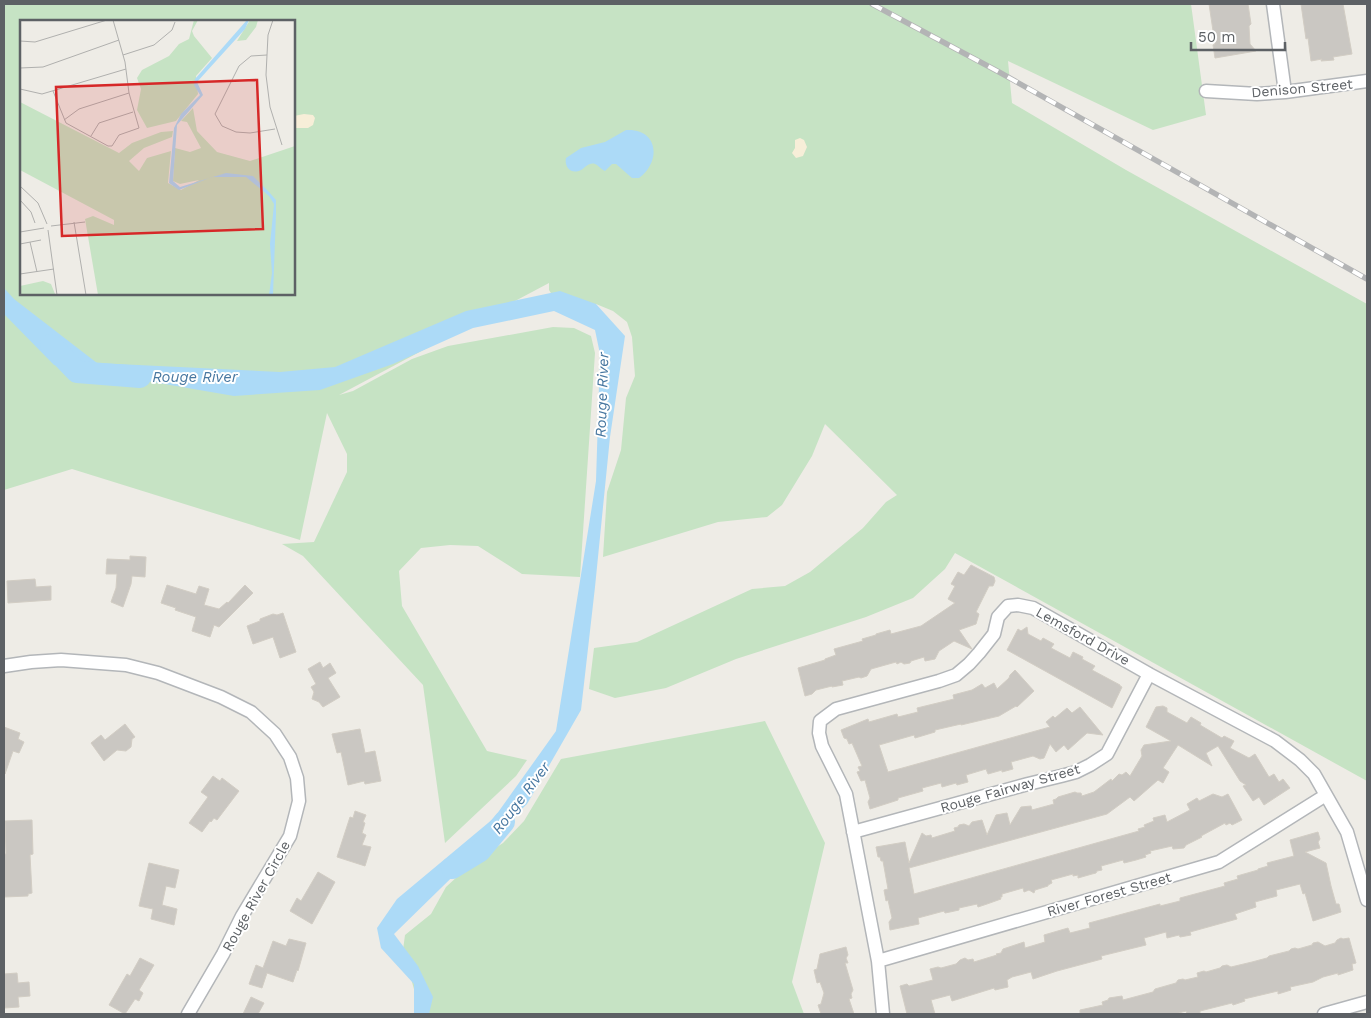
<svg xmlns="http://www.w3.org/2000/svg" width="1371" height="1018" font-family="'Work Sans',sans-serif">
<style>
.green{fill:#c6e3c4;fill-rule:evenodd}
.sand{fill:#f7eed8}
.water{fill:#acdaf7}
.lines{fill:none;stroke-linecap:round;stroke-linejoin:round}
.river{stroke:#acdaf7;stroke-width:22}
.building{fill:#cac7c2;stroke:#d2cdc4}
.street-casing{stroke:#b3b6b9;stroke-width:15}
.street{stroke:#fff;stroke-width:12}
.rail-casing{stroke:#b3b4b5;stroke-width:5.5}
.rail{stroke:#fff;stroke-width:4;stroke-dasharray:11;stroke-linecap:butt}
.labels{text-anchor:middle;stroke-width:4;stroke-linejoin:round;paint-order:stroke}
.street-label{font-size:14px;fill:#5d6165;stroke:#fff}
.water-label{font-size:15px;font-style:italic;fill:#4777a0;stroke:#fff}
.inset-road{fill:none;stroke:#b0b0ae;stroke-width:1}
.view{fill:#d62828;fill-opacity:0.15;stroke:#d62828;stroke-width:2.5}
.inset-edge{fill:none;stroke:#5d6165;stroke-width:2.5}
</style>
<rect width="100%" height="100%" fill="#eeece6"/>
<path class="green" d="M4 4H1191L1206 115 1153 130 1008 61 1012 103 1126 170 1367 304V781L955 553 945 569 913 598 866 617 736 659 666 688 615 698 589 689 594 648 637 642 752 589 785 586 810 572 863 528 886 502 897 495 825 424 812 456 782 505 767 517 718 522 603 557 607 492 621 450 626 398 635 376 632 337 627 322 613 311 596 304H558L549 290V283L339 395 353 391 412 359 448 346 553 327 574 328 591 336 595 353 580 577 522 574 478 546 450 545 421 548 399 571 402 606 487 751 527 760 516 776 445 843 423 685 303 556 282 544 314 542 347 472V454L327 413 300 540 72 469 4 490ZM21 21H294V294H21Z
M765 721 825 843 792 982 804 1014H421L403 950 405 935 431 914 446 887 472 863 503 843 524 821 561 759Z"/>
<path class="sand" d="M304 114 313 115 315 118 313 125 308 128H294V116Z
M800 138 804 140 807 147 803 156 796 158 792 153 795 148V140Z"/>
<path class="water" d="M626 130C658 128 662 161 639 178H632L616 164H612L605 171C601 169 598 165 595 164 589 162 585 168 581 170 571 175 564 167 566 158L581 148 605 142Z
M4 288 14 299 97 363 280 372 335 367 466 311 560 291 596 304 625 336 610 437 595 587 581 710 527 804 394 934 418 966 433 997 429 1014H414V984L381 948 377 928 397 899 494 818 556 731 596 481 600 354 595 330 554 311 473 328 393 364 320 390 234 396 54 365 4 314Z"/>
<g class="lines">
<path class="river" d="M51 345 77 372 140 377
M452 868 480 851 504 822"/>
</g>
<path class="building" d="M1209 4H1248L1251 24 1249 26 1250 44 1256 51 1215 58 1213 45 1215 44Z
M1301 4H1343L1352 54 1333 57 1334 60 1321 61 1322 59 1311 61 1308 38 1306 39Z
M130 556 146 557 145 577 132 576 131 584 123 607 111 602 116 588 117 574H106L107 559 130 560Z
M971 565 994 577 995 581 993 586H989L976 612 979 614 976 624 959 630 972 649 954 641 939 651 935 659 925 661 924 657 911 661 910 663 904 664 901 662 897 664 896 662 871 669 867 676 861 678 859 677 842 681 843 685 832 687V686L816 690 812 694 805 696 798 668 825 660V659L836 655 834 649 863 641 862 639 876 635V634L890 630 891 634 921 626 955 603 948 599 955 586 951 584 958 572 964 575Z
M35 579 36 587 51 586V600L8 603 7 581Z
M167 585 196 594 199 586 209 589 204 605 219 609 227 602 228 603 245 585 253 593 219 627 214 625 210 637 192 631 196 617 175 610 176 608 161 603Z
M283 613 296 652 280 658 273 637 253 644 247 626 260 621V619L273 614 277 615Z
M1027 627 1028 634 1041 641 1043 638 1054 644 1051 648 1070 658 1073 652 1083 657 1082 659 1095 666 1092 670 1120 685V686L1122 687 1112 708 1007 650 1018 629 1021 631Z
M320 662 323 668 330 663 336 673 328 678 340 697 323 707 319 702 312 699 314 692 311 687 316 684 308 669Z
M1015 670 1034 691 1017 707 1016 706 999 716 961 725V724L935 730V732L915 738 914 735 879 745 888 772 1050 727 1046 722 1053 716 1055 718 1067 708 1072 713 1080 707 1103 735 1087 733 1068 750 1064 745 1056 752 1050 744 1044 758 1040 759 1033 756 1011 762 1013 769 1002 772V770L988 774 986 769 966 775 968 782 957 785 956 783 942 787 941 783 922 788 923 791 898 798V800L870 809 868 802 870 798 865 780 861 781 857 772 860 771 858 767 862 766 852 743 849 744 847 739 844 738 841 730 868 719 869 722 897 714 898 717 918 712 917 708 954 699 953 695 972 690 982 684 985 688 994 683 997 689 1009 678 1010 675Z
M1163 706 1167 708V712L1187 723 1191 717 1201 723 1200 725 1222 738 1224 736 1234 741 1230 748 1249 758 1255 754 1269 777 1274 774 1279 782 1283 779 1290 788 1264 805 1259 797 1253 801 1243 786 1246 785 1240 781 1218 746 1206 753 1212 766 1178 745 1163 768 1169 772 1163 783 1158 780 1134 801 1130 797 1107 814 909 868 914 894 1139 831 1138 829 1145 827 1144 825 1154 821 1153 818 1165 815 1167 822 1190 810 1187 804 1197 798 1199 801 1213 794 1222 797 1228 794 1242 820 1232 825 1230 823 1226 825 1225 823 1201 836 1202 837 1186 845 1184 848 1173 849 1172 846 1150 851 1151 853 1145 855 1146 857 1136 860 1124 863 1123 860 1101 866 1102 870 1097 871 1096 873 1092 874 1078 878V875L1073 876V874L1051 880 1052 883 1048 885V886L1035 890 1034 893 1029 890 1024 892 1023 888 1002 894V897H1000L1001 899 987 904 978 907 977 904 959 908V910L950 912 945 913 944 911 918 918 919 924 890 930 889 922 892 918 888 900 886 901 884 890 888 889 883 861H881L880 857H878L876 847 905 842 909 863 922 833 926 836 931 835 932 838 955 831 954 828 958 827 959 825 964 824 969 826 972 822 982 820 987 835 996 815 1007 813 1010 825 1021 807 1031 806 1032 810 1054 804 1053 800 1056 799 1058 797 1075 792 1077 793H1081L1082 796 1094 792 1111 779 1112 781 1119 774 1122 775 1126 772 1130 776 1142 756 1141 750 1144 745 1171 741 1146 727 1156 707Z
M125 724 135 737 132 739 131 747 126 751 117 750 104 761 91 743 101 735 105 740Z
M4 727 20 733 18 739 24 742 19 753 13 751 5 774Z
M360 729 365 753 375 751 381 781 365 784 364 781 348 785 341 752 337 753 332 734Z
M213 776 220 781 222 778 239 791 217 820 214 818 211 822 210 821 202 832 189 823 208 797 201 792Z
M355 811 366 815 363 822 365 823 362 833 366 835 362 845 371 847 365 866 337 857 350 817 353 818Z
M32 820 33 854 30 855 32 893 28 894V896L4 897V854H6L5 821Z
M1318 832 1320 839 1318 842 1320 848 1305 852 1326 863 1331 886 1336 904H1339L1341 912 1313 921 1305 893 1303 894 1300 884 1276 890 1277 896 1255 902 1256 907 1235 914 1237 919 1190 932 1191 935 1180 937 1179 935 1167 938 1166 932 1144 938 1146 945 1101 956 1102 959 1057 971 1033 979 1031 972 1012 977 1007 980 1008 987 995 990 994 988 952 1001 950 995 931 1000 935 1014H907L900 986 907 984 909 986 933 980 930 969 938 967 941 968 956 964 960 960 965 958 968 960 973 959 974 962 997 955 996 954 1001 953 1003 949 1024 942 1025 948 1045 942 1044 935 1068 928 1070 933 1090 928 1089 923 1160 904V906L1180 901V898L1225 886 1224 883 1238 879 1237 876 1258 870V869L1268 866 1267 863 1294 856 1290 840Z
M149 863 179 870 175 888 166 886 162 905 177 909 174 925 151 919 153 909 139 906Z
M318 872 335 882 312 924 290 911 297 898 301 901Z
M1341 938 1343 939 1349 938 1356 963 1352 964 1353 970 1338 975V973L1323 977 1313 982 1290 987 1291 990 1278 994V991L1244 999 1245 1001 1233 1005 1232 1003 1200 1011V1014H1187L1186 1011 1175 1014H1080V1010L1103 1005 1102 1002 1108 1000 1109 998 1122 996 1123 1000 1153 992 1155 989 1176 983 1178 980 1183 979 1185 980 1198 977 1197 973 1204 971 1206 972 1220 968 1222 966 1227 965 1231 967 1252 962 1267 958 1269 956 1289 951 1291 949 1295 948 1298 949 1312 945 1313 943 1318 942 1325 946 1335 943 1337 940Z
M289 939 306 943 298 971 297 970 293 982 267 973 262 988 249 984 256 965 263 968 273 941 286 946Z
M846 947 848 955 846 958 848 963H845L853 990 851 994 852 998 849 999 854 1014H821L818 1005 821 1004 824 993 820 982 817 983 814 970 817 969 820 954Z
M140 958 154 965 139 990 143 993 139 1001 135 999 125 1014 109 1005 127 974 130 976Z
M17 973 18 983 29 982 30 996 18 997 19 1007 4 1008V974Z
M251 997 264 1003 258 1014H243Z"/>
<g class="lines">
<defs>
<path id="street" d="M1273 4 1285 92
M1206 91 1257 94 1285 92 1367 81
M4 666 31 662 61 660 126 665 158 673 221 697 251 712 275 734 290 757 297 778 299 801 290 836 242 916 223 954 188 1014
M853 832 1028 784 1061 776 1076 772 1090 765 1107 754 1149 674
M878 961 1219 862 1326 795
M883 1014 878 961 846 794 822 746 819 733 820 721 836 709 939 681 956 675 969 664 979 653 994 634 998 617 1008 606 1018 605 1033 608 1149 674 1275 741 1300 760 1314 774 1347 832 1367 900
M1324 1014 1367 1002"/>
</defs>
<use href="#street" class="street-casing"/>
<use href="#street" class="street"/>
<defs>
<path id="rail" d="M872 4 999 72 1367 279"/>
</defs>
<use href="#rail" class="rail-casing"/>
<use href="#rail" class="rail"/>
</g>
<g class="labels">
<g class="street-label">
<text transform="translate(1302 88) rotate(-5)" y="5">Denison Street</text>
<text transform="translate(1083 636) rotate(29)" y="5">Lemsford Drive</text>
<text transform="translate(1010 788) rotate(-16)" y="5">Rouge Fairway Street</text>
<text transform="translate(1109 894) rotate(-16)" y="5">River Forest Street</text>
<text transform="translate(256 896) rotate(-61)" y="5">Rouge River Circle</text>
</g>
<g class="water-label">
<text x="195" y="382">Rouge River</text>
<text transform="translate(602 395) rotate(-88)" y="5">Rouge River</text>
<text transform="translate(521 798) rotate(-53)" y="5">Rouge River</text>
</g>
</g>
<g transform="translate(20 20)">
<rect width="275" height="275" fill="#eeece6"/>
<path d="M174 0H178L172 11 174 16 192 38 176 56 178 74 156 101 127 108 117 90 121 69 117 58 122 50 149 36 159 24 169 19ZM230 0H238L236 7 226 20 217 21ZM0 82 99 133 112 123 141 112 153 111 152 117 124 128 109 141 119 151 127 138 151 131 148 163 161 170 179 160 160 164 153 161 155 128 170 132 181 128 167 102 161 101 173 88 177 111 197 132 230 141 275 126V275H78L65 199 73 196 94 205V200L0 150ZM23 261 31 264 35 274 0 275V266Z" fill="#c6e3c4"/>
<path d="M227 0H229L225 9 177 62 183 75 157 105 153 161 160 167 206 153 233 156 249 172 256 180V194L253 275H249L252 253 250 224 254 184 249 176 226 157H192L159 170 149 163 154 108 161 94 180 75 174 65 175 59Z" fill="#acdaf7"/>
<path class="inset-road" d="M253 0 248 15 246 55 250 87 262 125M0 21 15 22 87 0M103 35 134 25 152 10 155 2M247 35 231 36 219 46 195 94 202 106 216 112 230 113 255 109M0 48 23 47 99 20M0 69 22 74 106 49M33 71 46 103 88 126H92L99 115 119 108 109 73 105 42 93 0M44 100 59 89 109 73M71 116 79 103 113 92M0 166 18 183 27 204M0 180 11 192 15 203M54 202 66 275M31 206 65 202M28 210 37 275M0 212 24 208M10 222 17 252M0 224 21 220M0 254 34 249"/>
<path class="view" d="M237 60 243 209 42 216 36 67Z"/>
<rect width="275" height="275" class="inset-edge"/>
</g>
<rect width="1371" height="1018" fill="none" stroke="#5d6165" stroke-width="10"/>
<path d="M1191 42v8h94v-8" fill="none" stroke="#5d6165" stroke-width="2.5"/>
<text x="1198" y="42" font-size="15" fill="#5d6165" stroke="#ffffff" stroke-width="4" paint-order="stroke">50 m</text>
</svg>
